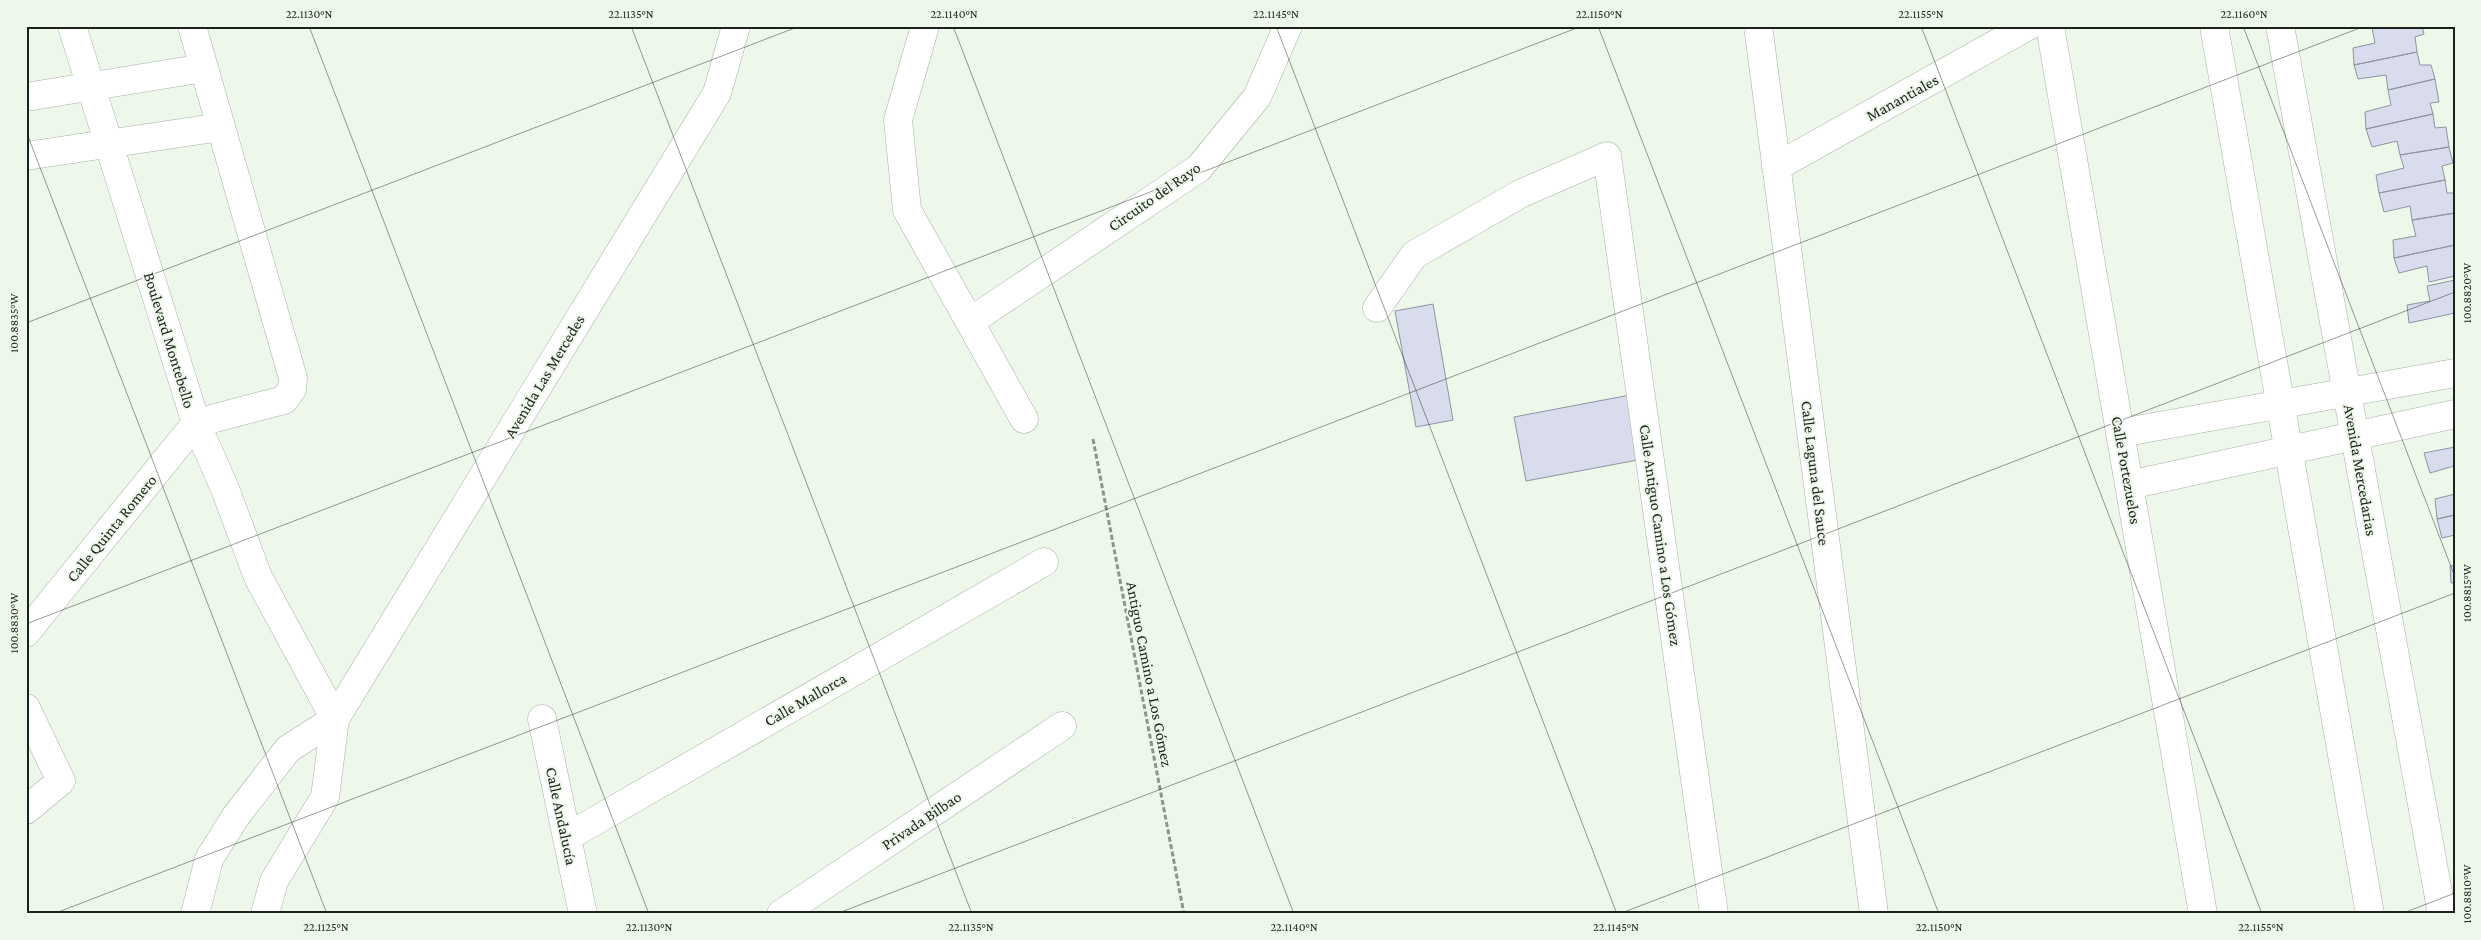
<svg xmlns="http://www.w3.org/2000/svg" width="2481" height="940" font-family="'Crimson Pro',serif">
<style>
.building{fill:#d8dcec;stroke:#8f93a2}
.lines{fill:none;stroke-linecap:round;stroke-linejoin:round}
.minor-casing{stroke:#a6b0a3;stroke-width:29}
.path{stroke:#8d958b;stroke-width:3;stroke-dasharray:5 2.5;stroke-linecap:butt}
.minor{stroke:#fff;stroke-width:28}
.ticks{fill:none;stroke:#1d211c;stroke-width:1;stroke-opacity:0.45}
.labels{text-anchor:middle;stroke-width:4;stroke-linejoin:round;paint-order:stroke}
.street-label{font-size:16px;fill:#1d211c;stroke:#edf8ea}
.neatline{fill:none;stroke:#1d211c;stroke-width:2}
.ticks-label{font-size:12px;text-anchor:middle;fill:#1d211c}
</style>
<rect width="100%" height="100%" fill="#edf8ea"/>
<path class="building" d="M2381 26H2422L2424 34 2415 37 2417 52 2354 65 2353 48 2375 43 2372 28Z
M2417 52 2420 65H2431L2435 79 2388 90 2386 75 2358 79 2354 65Z
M2435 79 2439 102 2430 103 2433 114 2366 129 2365 112 2391 105 2388 90Z
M2433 114 2435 128 2446 127 2449 147 2400 155 2397 141 2372 147 2366 129Z
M2449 147 2453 163 2442 166 2445 180 2379 193 2376 175 2404 168 2400 155Z
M2445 180 2447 193H2455V213L2412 220 2410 206 2384 212 2379 193Z
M2455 213V245L2394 258 2393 240 2416 236 2412 220Z
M2455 245V276L2429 282 2427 266 2399 273 2394 258Z
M2455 280V313L2409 323 2407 305 2430 301 2427 286Z
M1433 304 1453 420 1416 427 1395 311Z
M1630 395 1643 459 1526 481 1514 417Z
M2455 447V469L2454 466 2430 473 2424 453Z
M2455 494V515L2437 519 2435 499Z
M2455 515V535L2442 538 2437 519Z
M2455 565V583H2451L2450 566Z"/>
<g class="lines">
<defs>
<path id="minor" d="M72 26 196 423 225 489 258 577 335 719
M192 26 293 378 292 389 284 400 196 423
M925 26 898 120 907 210 1024 419
M2050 26 2203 914
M2214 26 2370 914
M2280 26 2442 914
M1759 33 1874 914
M26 97 204 68
M26 156 221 127
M1776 167 2028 26
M1377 308 1414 255 1520 194 1607 156 1714 914
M971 321 1199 168 1257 97 1288 26
M2120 433 2455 373
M2129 485 2455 414
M26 633 196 423
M26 708 61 781 26 810
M542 719 583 914
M567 837 1044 562
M195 914 209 859 236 816 288 749 335 719
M265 914 274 881 325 797 335 719 717 93 736 26
M781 914 1062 726"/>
</defs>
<use href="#minor" class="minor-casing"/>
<path class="path" d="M1093 439 1184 914"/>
<use href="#minor" class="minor"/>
</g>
<path class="ticks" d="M309 26 649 914M631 26 972 914M953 26 1294 914M1276 26 1617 914M1598 26 1939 914M1921 26 2262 914M2243 26 2455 577M26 131 327 914M26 323 800 26M26 624 1582 26M53 914 2365 26M836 914 2455 292M1619 914 2455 593M2401 914 2455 893"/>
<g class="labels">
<g class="street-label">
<text transform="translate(1902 97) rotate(-29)" y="6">Manantiales</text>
<text transform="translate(1154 196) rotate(-35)" y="6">Circuito del Rayo</text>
<text transform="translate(170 340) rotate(73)" y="6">Boulevard Montebello</text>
<text transform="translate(544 376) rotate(-59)" y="6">Avenida Las Mercedes</text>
<text transform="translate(2127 470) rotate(80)" y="6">Calle Portezuelos</text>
<text transform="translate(2361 470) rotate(80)" y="6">Avenida Mercedarias</text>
<text transform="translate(1816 473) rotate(83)" y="6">Calle Laguna del Sauce</text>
<text transform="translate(111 528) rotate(-51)" y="6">Calle Quinta Romero</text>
<text transform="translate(1661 535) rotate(82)" y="6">Calle Antiguo Camino a Los Gómez</text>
<text transform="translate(1150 674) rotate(79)" y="6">Antiguo Camino a Los Gómez</text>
<text transform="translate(805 699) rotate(-30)" y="6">Calle Mallorca</text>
<text transform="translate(562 816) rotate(78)" y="6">Calle Andalucía</text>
<text transform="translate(921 820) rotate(-34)" y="6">Privada Bilbao</text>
</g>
</g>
<rect width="2481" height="940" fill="none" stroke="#edf8ea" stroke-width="55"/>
<rect x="28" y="28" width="2426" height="884" class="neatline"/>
<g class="ticks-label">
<text x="309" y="18">22.1130°N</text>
<text x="631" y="18">22.1135°N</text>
<text x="954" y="18">22.1140°N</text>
<text x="1276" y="18">22.1145°N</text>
<text x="1599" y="18">22.1150°N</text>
<text x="1921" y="18">22.1155°N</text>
<text x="2244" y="18">22.1160°N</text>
<text transform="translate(2467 293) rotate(-90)" y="4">100.8820°W</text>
<text transform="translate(14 323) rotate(-90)" y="4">100.8835°W</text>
<text transform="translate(2467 593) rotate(-90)" y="4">100.8815°W</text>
<text transform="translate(14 623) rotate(-90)" y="4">100.8830°W</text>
<text transform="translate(2467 894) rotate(-90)" y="4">100.8810°W</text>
<text x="326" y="931">22.1125°N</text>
<text x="649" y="931">22.1130°N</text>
<text x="971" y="931">22.1135°N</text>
<text x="1294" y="931">22.1140°N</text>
<text x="1616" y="931">22.1145°N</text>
<text x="1939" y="931">22.1150°N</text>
<text x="2261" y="931">22.1155°N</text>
</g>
</svg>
